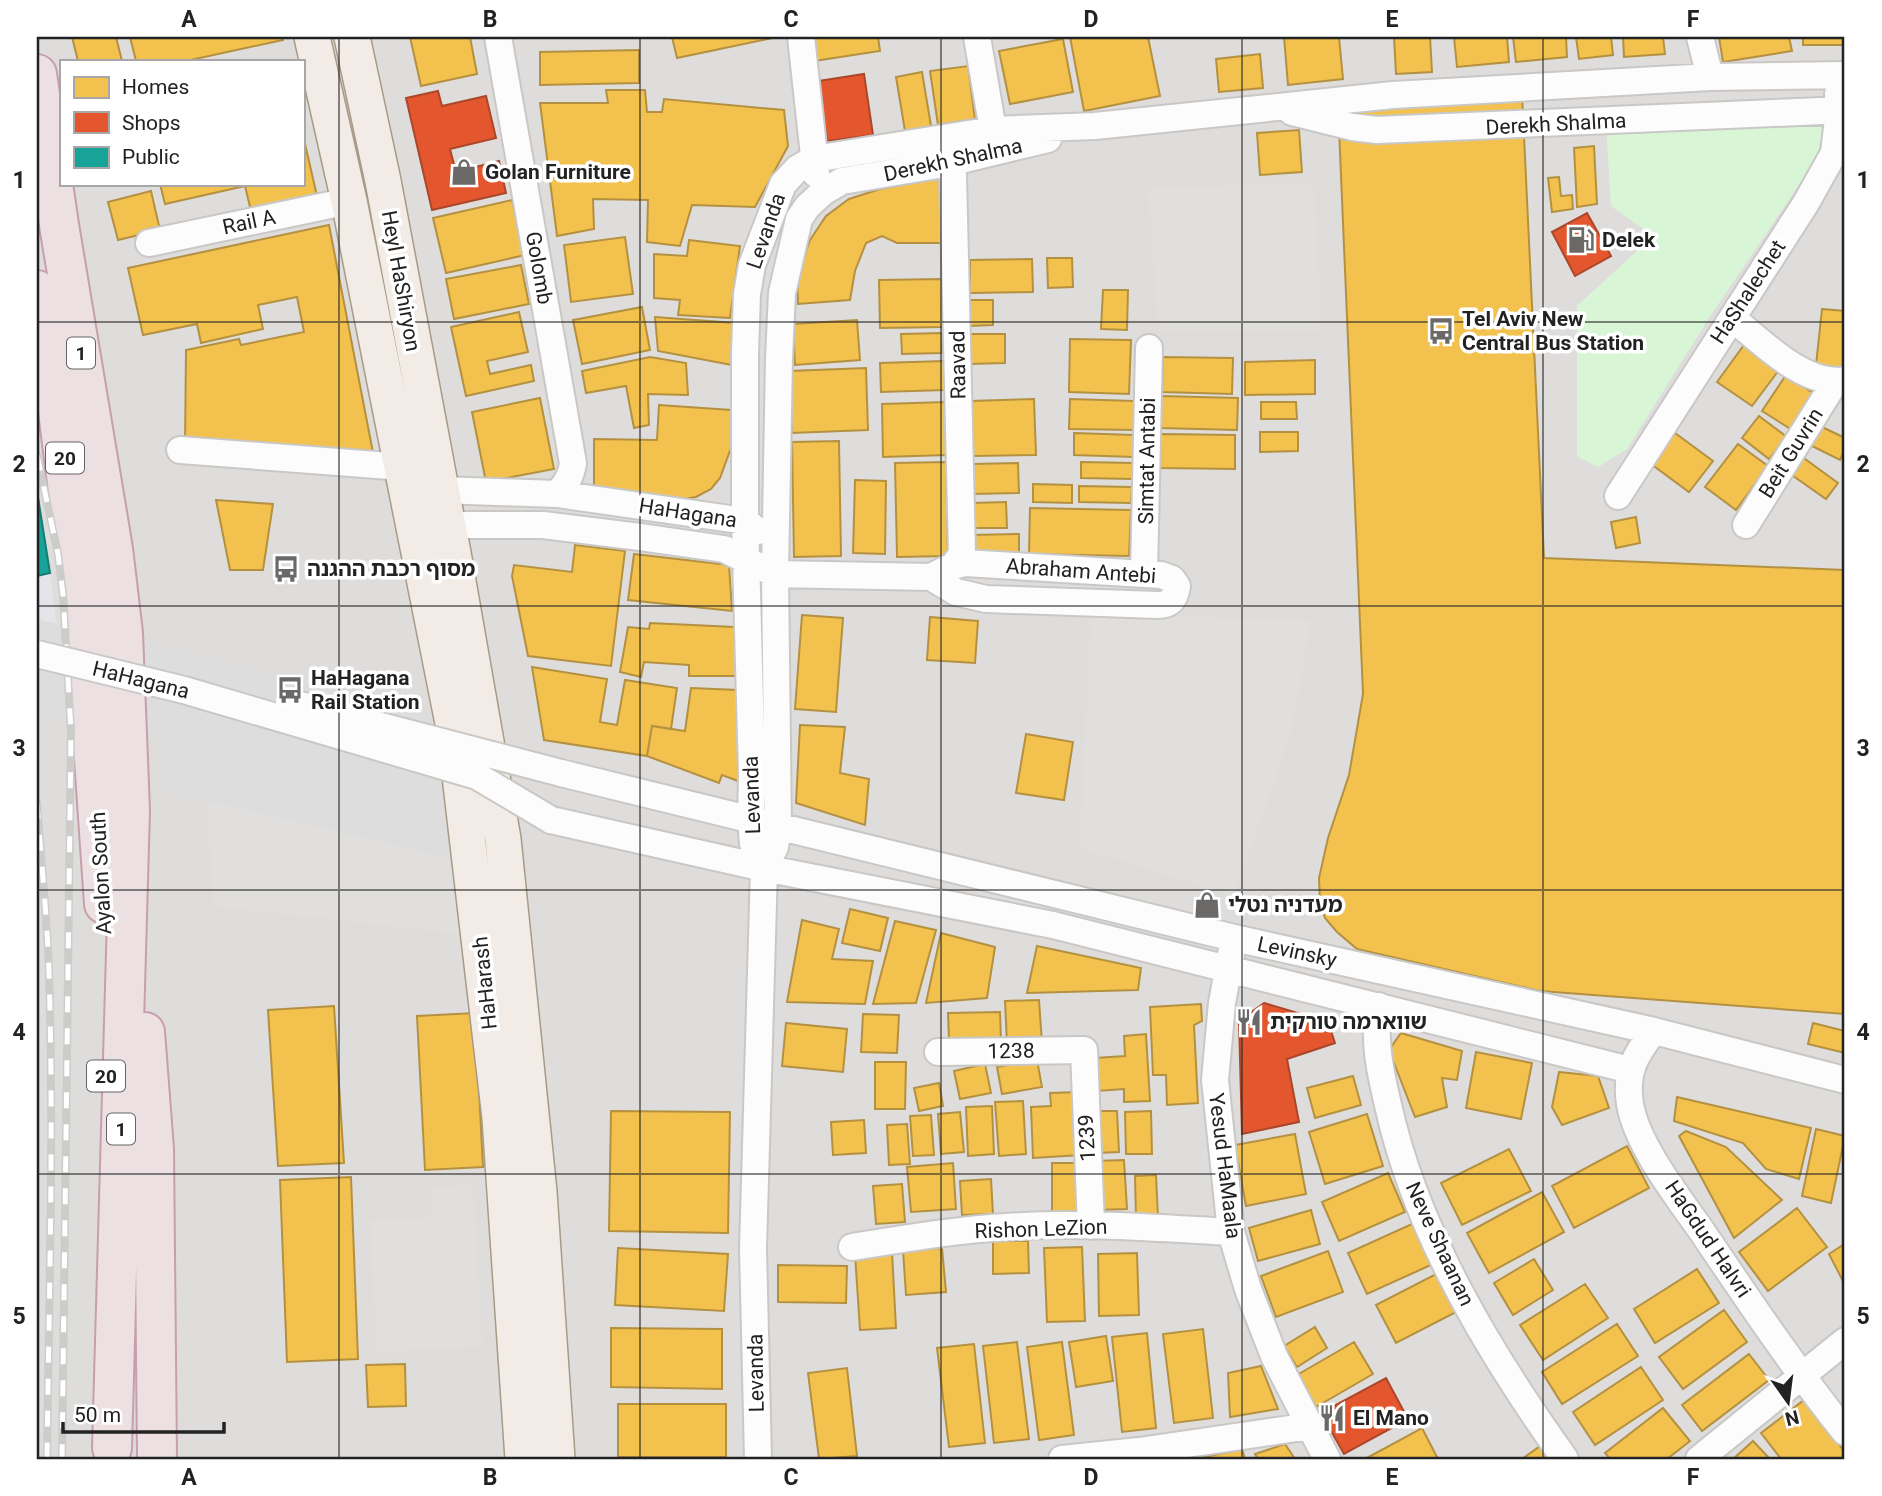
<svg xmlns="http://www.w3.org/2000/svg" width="1882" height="1496" font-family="Roboto,'Noto Sans Hebrew',sans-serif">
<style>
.residential{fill:#dfdddc;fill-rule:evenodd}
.park{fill:#d8f6d6}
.parking{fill:#e0dfde}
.plaza{fill:#e5e4e9}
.pier{fill:#dedddd}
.homes{fill:#f2c14e;stroke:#b49141;stroke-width:2}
.shops{fill:#e4572e;stroke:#aa472a;stroke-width:2}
.public{fill:#17a398;stroke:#1a7c75;stroke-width:2}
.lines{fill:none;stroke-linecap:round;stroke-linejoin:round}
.minor-casing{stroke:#c9c8c6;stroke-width:30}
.major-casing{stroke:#a79a86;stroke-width:38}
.highway-casing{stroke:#c79fac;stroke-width:42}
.minor{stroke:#fdfcfc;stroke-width:26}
.major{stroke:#f3ece6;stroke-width:35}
.highway{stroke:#ece0e2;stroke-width:38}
.rail-casing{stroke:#cccccb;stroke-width:8}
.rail{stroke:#fff;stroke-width:5;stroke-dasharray:16;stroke-linecap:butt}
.minor-bridge-casing{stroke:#c9c8c6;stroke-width:30;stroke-linecap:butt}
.minor-bridge{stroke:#fdfcfc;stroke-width:26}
.grid{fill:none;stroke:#222;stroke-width:2;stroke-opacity:0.55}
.labels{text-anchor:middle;stroke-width:7;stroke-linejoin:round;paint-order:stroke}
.shield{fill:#fff;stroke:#646464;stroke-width:2}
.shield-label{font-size:19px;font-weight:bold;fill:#222}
.street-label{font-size:21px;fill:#222;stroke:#fff}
.poi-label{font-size:21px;font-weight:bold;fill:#222;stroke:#fff;text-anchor:start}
.neatline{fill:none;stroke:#222;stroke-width:2.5}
.grid-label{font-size:23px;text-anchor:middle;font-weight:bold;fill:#222}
</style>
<rect width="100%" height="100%" fill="#f0edea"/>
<path class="residential" d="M37 37H1845V1459H37ZM61 61H303V184H61Z"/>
<path class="park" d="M1824 123 1817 158 1707 321 1627 449 1598 467 1577 456V306L1653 236 1611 206 1606 124Z"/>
<path class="parking" d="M1313 182 1322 331H1159L1148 189Z
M1091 615 1311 620 1292 725 1275 783 1232 895 1080 848Z
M197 671 440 728 465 934 214 906Z
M473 1185 482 1346 377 1352 370 1221 433 1217 431 1187Z"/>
<path class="plaza" d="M50 573 59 641 37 636V576Z"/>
<path class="pier" d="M37 619 474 723 488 867 162 790 159 738 37 710Z"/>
<path class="homes" d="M72 37H116L122 61H78Z
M130 37H282L283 40 186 61H136Z
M410 37H470L477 74 421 86Z
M672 37H777L677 58Z
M811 37H878L880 51 814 61Z
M1070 37H1148L1160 96 1084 111Z
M1284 37H1339L1343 79 1288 85Z
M1394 37H1430L1432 72 1396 74Z
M1454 37H1507L1509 62 1457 67Z
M1513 37H1566L1567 57 1516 62Z
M1576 37H1611L1613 55 1579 59Z
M1623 37H1663L1665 54 1624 57Z
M1719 37H1789L1792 51 1723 62Z
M1803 37H1845V45H1803Z
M1063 39 1073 92 1010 104 999 51Z
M639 50V83L540 85V52Z
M1260 54 1263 88 1219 92 1216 59Z
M968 66 975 119 938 125 930 71Z
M922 72 931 126 905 131 896 77Z
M606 90H645L647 112H662L664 99 784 110 788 146 755 207 692 205 680 246 647 242 648 200 593 199 594 229 557 236 540 103H608Z
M1522 94 1544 558 1845 570V1014L1540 991 1357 949 1337 932 1325 918 1320 902 1319 878 1328 838 1349 775 1363 694 1338 105Z
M1299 130 1302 172 1260 175 1257 133Z
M303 135 317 196 251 211 245 186 165 204 160 184H303Z
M1594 146 1597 204 1577 207 1574 148Z
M1559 177 1561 196 1572 195 1573 209 1552 212 1548 178Z
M940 178 943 243H897L882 236 866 243 855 271 850 300 798 304 797 276 810 240 826 216 849 199 880 189Z
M151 191 160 230 118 240 108 202Z
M512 200 525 255 446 273 433 218Z
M329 225 375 463 185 448 186 350 239 339 241 345 304 332 297 297 258 305 263 329 201 343 197 324 143 335 128 268Z
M625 237 633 294 571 302 564 245Z
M689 240 740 246 730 318 678 315 680 300 654 298V254L687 256Z
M1047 258H1072L1073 287 1048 288Z
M1032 259 1033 292 970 293V260Z
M521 265 529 304 454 319 446 279Z
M942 279 943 327 880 328 879 280Z
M1103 290H1128L1127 330 1101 329Z
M969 300H993V325L969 326Z
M642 307 650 350 582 364 573 320Z
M1822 309 1845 311V368L1816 365Z
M519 312 528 352 487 361 490 374 531 365 534 381 466 396 451 327Z
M655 317 735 323 737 366 658 351Z
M857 320 860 360 795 365 793 324Z
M942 333V353L902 354 901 334Z
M970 334H1005V363L970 364Z
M1070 339 1131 340 1129 394 1069 392Z
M1744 345 1779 370 1752 406 1717 382Z
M650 357 686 363 688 395 648 394 649 425 634 428 626 386 586 393 582 371Z
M1163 357 1233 358 1232 394 1162 392Z
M1315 360V394L1245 395V362Z
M944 361 945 390 881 392 880 363Z
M866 368 868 430 792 433 789 371Z
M1786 375 1816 395 1792 430 1762 411Z
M1160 396 1238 398 1237 430 1159 428Z
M540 398 554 469 486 482 472 412Z
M1034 399 1036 455 972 456 971 401Z
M1070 399 1134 401V430L1069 429Z
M946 402 948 455 883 457 882 404Z
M1261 402H1296L1297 419H1261Z
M659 405 731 410V448L720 478 711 489 696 497 680 500 594 489V439L657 440Z
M1759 416 1787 437 1769 459 1742 438Z
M1820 426 1845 438V449L1840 460 1810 445Z
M1260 432H1298V451L1260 452Z
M1074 433 1134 435V457L1074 455Z
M1675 433 1713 461 1689 492 1651 464Z
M1161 434 1235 435V469L1160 468Z
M839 441 841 556 794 557 792 442Z
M1738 444 1768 466 1736 510 1705 487Z
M1801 456 1838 483 1826 499 1789 473Z
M946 462 948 556 897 557 895 463Z
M1081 462 1133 463 1132 479 1081 478Z
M1018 463 1019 493 973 494 972 464Z
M855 480 886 481 885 554 853 553Z
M1033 484 1072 485V503L1033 502Z
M1079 486 1132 487 1131 503 1079 502Z
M216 500 273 504 263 570H230Z
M1006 502 1007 528H971V503Z
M1030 508 1131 510 1129 556 1029 554Z
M1636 517 1640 543 1616 548 1611 522Z
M1019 534V556L972 557 971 535Z
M575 545 625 551 611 666 528 656 512 576 514 565 572 572Z
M634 554 729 565 732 611 628 600Z
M802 615 843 618 836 712 795 709Z
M930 617 978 621 975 663 927 660Z
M650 623 734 627 737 676H689V665L644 662 641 677 620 672 628 627 649 629Z
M532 667 607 679 600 722 617 725 625 680 677 688 671 729 652 726 647 756 544 740Z
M691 688 738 690V781L722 775 719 783 647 756 652 726 685 731Z
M800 725 845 727 840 773 869 779 865 825 796 803Z
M1026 734 1073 742 1064 800 1016 793Z
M850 909 888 918 880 951 842 943Z
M802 920 839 929 832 959 873 961 865 1004 787 1002Z
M895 921 936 930 916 1003 873 1004Z
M941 933 995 947 987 998 926 1003Z
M1037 946 1141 968 1138 990 1027 993Z
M1039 1000 1042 1043 1007 1044 1005 1001Z
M1201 1004 1202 1021 1194 1025 1198 1103 1167 1105 1166 1075H1153L1150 1007Z
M334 1006 344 1163 278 1166 268 1010Z
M1000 1012 1001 1040 949 1041 948 1013Z
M475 1013 483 1167 425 1170 417 1016Z
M863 1014 899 1015 897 1053 861 1052Z
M786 1023 847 1029 843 1072 782 1066Z
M1813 1023 1845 1031V1053L1808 1044Z
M1401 1033 1462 1051 1457 1080 1442 1078 1447 1107 1415 1117 1389 1050Z
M1146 1034 1150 1101 1124 1102V1089L1097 1091 1095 1058 1125 1056 1124 1036Z
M1476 1052 1532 1063 1521 1119 1466 1108Z
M1037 1060 1042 1087 1002 1094 997 1067Z
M875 1062H906L905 1109H875Z
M985 1064 991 1093 960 1099 954 1071Z
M1559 1072 1598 1076 1609 1108 1562 1125 1552 1107Z
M1353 1076 1361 1105 1315 1118 1307 1088Z
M939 1083 943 1106 919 1111 914 1088Z
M1079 1092 1082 1155 1033 1158 1031 1107 1051 1106 1050 1093Z
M1677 1097 1811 1128 1799 1179 1766 1169 1743 1143 1674 1121Z
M1023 1101 1026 1154 999 1156 995 1102Z
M992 1106 994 1154 968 1156 966 1107Z
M611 1111 730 1112 728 1233 609 1231Z
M1093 1111H1117L1119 1152 1094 1153Z
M1151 1111 1152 1154H1126L1125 1112Z
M960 1112 964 1152 941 1154 938 1114Z
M1367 1114 1383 1166 1325 1184 1309 1132Z
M931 1115 934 1155 913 1156 910 1116Z
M864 1120 866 1153 833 1155 831 1122Z
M907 1124 910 1164 889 1165 887 1125Z
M1816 1129 1845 1136 1831 1203 1802 1196Z
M1686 1131 1726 1147 1782 1200 1734 1238 1679 1136Z
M1295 1134 1306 1194 1246 1206 1235 1145Z
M1627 1146 1649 1188 1574 1228 1552 1186Z
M1509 1149 1531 1191 1462 1225 1441 1183Z
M1124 1160 1127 1209 1097 1210 1094 1161Z
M953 1163 956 1209 911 1212 907 1167Z
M1052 1163H1081V1217H1052Z
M1388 1173 1405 1212 1339 1241 1322 1202Z
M1156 1175 1158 1217 1136 1218 1135 1176Z
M351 1177 358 1359 287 1362 280 1180Z
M991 1179 993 1214 962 1215 960 1181Z
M902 1184 905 1222 876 1224 873 1186Z
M1542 1192 1564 1232 1489 1273 1467 1233Z
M1797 1208 1827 1247 1768 1291 1739 1252Z
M1311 1210 1320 1244 1258 1261 1249 1228Z
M1414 1223 1433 1264 1367 1294 1348 1253Z
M993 1241H1028L1029 1273 993 1274Z
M1843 1245 1845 1249V1285L1829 1254Z
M1082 1247 1085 1321 1047 1322 1044 1248Z
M618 1248 728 1254 724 1311 615 1305Z
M942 1248 946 1292 906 1295 903 1250Z
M1328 1251 1343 1292 1276 1317 1261 1276Z
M892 1252 896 1328 860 1330 855 1254Z
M1137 1253 1139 1315 1099 1316 1098 1254Z
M1534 1259 1553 1290 1513 1315 1494 1283Z
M778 1265 847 1266 846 1303 778 1302Z
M1697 1269 1719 1303 1655 1343 1634 1309Z
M1438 1273 1458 1311 1396 1343 1376 1305Z
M1585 1284 1608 1318 1543 1360 1520 1325Z
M1724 1310 1747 1342 1683 1389 1659 1357Z
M1617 1324 1638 1356 1562 1404 1542 1372Z
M1315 1327 1327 1348 1297 1367 1284 1346Z
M611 1328 722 1329V1389L611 1387Z
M1203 1329 1213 1418 1174 1423 1163 1334Z
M1147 1333 1156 1428 1122 1432 1112 1337Z
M1106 1336 1113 1381 1076 1387 1069 1342Z
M1017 1342 1029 1439 994 1443 983 1346Z
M1062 1342 1074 1435 1039 1440 1027 1347Z
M1354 1342 1373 1374 1316 1407 1297 1375Z
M974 1344 985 1443 949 1447 937 1348Z
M1749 1354 1769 1380 1702 1431 1682 1405Z
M405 1364 406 1406 368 1407 366 1365Z
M1261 1366 1278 1409 1230 1417 1228 1373Z
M1641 1367 1663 1400 1595 1445 1573 1412Z
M847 1368 857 1456 819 1459 808 1373Z
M1804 1400 1845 1452V1459H1781L1761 1433Z
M618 1404H726V1457H618Z
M1663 1408 1690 1441 1667 1459H1610L1605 1453Z
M1422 1428 1438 1459H1365Z
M1753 1441 1770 1459H1733Z
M1285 1444 1295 1459H1258L1255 1454Z
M1543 1444 1554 1459H1522Z
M1242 1449 1245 1459H1201L1200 1458Z"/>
<path class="shops" d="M864 74 873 135 827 141 818 81Z
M438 91 442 106 486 96 496 138 450 149 456 172 499 161 506 193 432 210 406 98Z
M1587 213 1611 256 1575 276 1552 232Z
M1264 1003 1328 1022 1335 1043 1287 1059 1299 1122 1242 1134 1239 1021Z
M1386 1378 1408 1419 1344 1454 1321 1413Z"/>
<path class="public" d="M37 491 50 573 37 576Z"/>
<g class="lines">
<defs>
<path id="minor" d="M498 37 573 463C571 477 566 484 557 494
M801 37 816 174
M977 37 993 130
M1700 37 1710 77
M1292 112 1352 127 1377 130 1845 110
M944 164 953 174 962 554 953 566
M149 243 349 201
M1732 318C1762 342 1805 387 1845 380
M180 450 403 467
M1618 496 1806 203 1834 153 1839 111 1838 94
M428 500 440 490 557 494 745 521 758 531
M433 520 448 525H543L640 537 724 549 775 574 931 577 953 566 965 563 1161 575 1172 579 1177 586C1175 599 1171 605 1157 605L986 599 956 592 931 577
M1746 525 1835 382
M1144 574 1149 348
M561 773 1234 938 1654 1031 1845 1080
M551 820 764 868 1053 925 1630 1070
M764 868 775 847 778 827 775 574 779 358 782 293 799 219 807 207 823 192 842 181 944 164 1048 139
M1231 954 1222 1003 1215 1080 1231 1232 1248 1289 1274 1356 1327 1459
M1379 1006C1373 1041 1380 1071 1388 1105 1416 1232 1490 1354 1565 1459
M1654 1031C1635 1055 1625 1072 1630 1104 1637 1146 1679 1198 1703 1233 1749 1301 1794 1368 1845 1432
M938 1052 1084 1050 1091 1226
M852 1247C903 1239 954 1230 1006 1227 1081 1222 1156 1228 1231 1232
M758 1459 753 1249 764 868 753 844 751 819 752 773 745 521V354L747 294 752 265 783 184 798 168 814 159 993 130 1095 126 1393 95 1710 77 1845 75
M1062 1459 1139 1451 1310 1426
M1699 1459 1845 1341"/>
<path id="major" d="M312 37 349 201 455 733 500 1118 523 1459
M352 37 383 181 453 553 503 839 539 1192 557 1459"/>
<path id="highway" d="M37 74 59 225 113 549 123 633 130 810 112 1448
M37 290 52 363 85 628 104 904
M145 1032 154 1149 157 1459"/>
</defs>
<use href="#minor" class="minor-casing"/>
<use href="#major" class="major-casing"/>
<use href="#highway" class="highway-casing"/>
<use href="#minor" class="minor"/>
<use href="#major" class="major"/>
<use href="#highway" class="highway"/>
<defs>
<path id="rail" d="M37 455 58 554 63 594 71 731 62 1459
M37 803C41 859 47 915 49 972 54 1134 49 1297 47 1459"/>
</defs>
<use href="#rail" class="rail-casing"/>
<use href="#rail" class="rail"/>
<defs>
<path id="minor-bridge" d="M37 654 184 690 477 776 551 820
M289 702 561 773"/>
</defs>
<use href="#minor-bridge" class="minor-bridge-casing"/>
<use href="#minor-bridge" class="minor-bridge"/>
</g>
<path class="grid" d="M339 37V1459M640 37V1459M941 37V1459M1242 37V1459M1543 37V1459M37 322H1845M37 606H1845M37 890H1845M37 1174H1845"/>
<defs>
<symbol id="shop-bare" viewBox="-9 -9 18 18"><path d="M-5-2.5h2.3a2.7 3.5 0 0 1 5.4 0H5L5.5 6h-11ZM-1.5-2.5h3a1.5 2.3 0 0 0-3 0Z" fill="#6a6968" stroke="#fff" stroke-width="2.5" paint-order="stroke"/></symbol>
<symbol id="fuel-bare" viewBox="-9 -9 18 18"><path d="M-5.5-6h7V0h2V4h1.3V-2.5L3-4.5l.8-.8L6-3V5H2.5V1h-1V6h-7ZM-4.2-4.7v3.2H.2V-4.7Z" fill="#6a6968" stroke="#fff" stroke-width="2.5" paint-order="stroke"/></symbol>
<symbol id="bus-bare" viewBox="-9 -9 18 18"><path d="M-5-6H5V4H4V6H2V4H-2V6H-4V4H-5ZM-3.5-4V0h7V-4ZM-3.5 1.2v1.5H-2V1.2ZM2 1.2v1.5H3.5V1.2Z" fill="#6a6968" stroke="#fff" stroke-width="2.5" paint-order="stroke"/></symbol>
<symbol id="restaurant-bare" viewBox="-9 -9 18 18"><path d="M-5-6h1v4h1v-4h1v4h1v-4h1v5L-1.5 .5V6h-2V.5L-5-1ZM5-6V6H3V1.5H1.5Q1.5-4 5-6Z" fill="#6a6968" stroke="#fff" stroke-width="2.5" paint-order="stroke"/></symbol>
</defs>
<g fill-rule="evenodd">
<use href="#shop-bare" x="445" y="153" width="38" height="38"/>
<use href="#fuel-bare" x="1562" y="221" width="38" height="38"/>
<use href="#bus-bare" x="1422" y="312" width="38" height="38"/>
<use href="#bus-bare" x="267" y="550" width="38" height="38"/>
<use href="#bus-bare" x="271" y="671" width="38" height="38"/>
<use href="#shop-bare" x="1188" y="886" width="38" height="38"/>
<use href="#restaurant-bare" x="1230" y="1003" width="38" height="38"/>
<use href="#restaurant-bare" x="1313" y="1399" width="38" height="38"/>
</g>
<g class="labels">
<g class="shield">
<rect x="67" y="337.5" width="28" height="31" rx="5"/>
<rect x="46" y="442.5" width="38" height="31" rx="5"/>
<rect x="87" y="1060.5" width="38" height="31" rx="5"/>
<rect x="107" y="1113.5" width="28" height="31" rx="5"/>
</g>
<g class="shield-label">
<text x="81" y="360">1</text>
<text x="65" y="465">20</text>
<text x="106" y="1083">20</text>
<text x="121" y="1136">1</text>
</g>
<g class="street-label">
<text transform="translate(1556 124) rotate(-3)" y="7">Derekh Shalma</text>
<text transform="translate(953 160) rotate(-12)" y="7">Derekh Shalma</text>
<text transform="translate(249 222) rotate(-12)" y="7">Rail A</text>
<text transform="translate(766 231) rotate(-71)" y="7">Levanda</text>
<text transform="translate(539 268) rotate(80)" y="7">Golomb</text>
<text transform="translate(401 281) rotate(80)" y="7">Heyl HaShiryon</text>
<text transform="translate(1748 292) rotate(-57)" y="7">HaShalechet</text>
<text transform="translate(958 365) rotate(-91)" y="7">Raavad</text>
<text transform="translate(1791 453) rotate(-58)" y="7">Beit Guvrin</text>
<text transform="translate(1147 461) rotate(-89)" y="7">Simtat Antabi</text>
<text transform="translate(688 513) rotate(9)" y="7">HaHagana</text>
<text transform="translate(1081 571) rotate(4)" y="7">Abraham Antebi</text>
<text transform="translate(141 680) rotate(14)" y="7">HaHagana</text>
<text transform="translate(752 795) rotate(-92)" y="7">Levanda</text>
<text transform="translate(101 873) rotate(-93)" y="7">Ayalon South</text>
<text transform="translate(1297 952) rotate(12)" y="7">Levinsky</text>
<text transform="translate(485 983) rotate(-96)" y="7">HaHarash</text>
<text transform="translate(1011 1051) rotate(-1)" y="7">1238</text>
<text transform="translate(1087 1138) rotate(-93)" y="7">1239</text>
<text transform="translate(1225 1166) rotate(83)" y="7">Yesud HaMaala</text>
<text transform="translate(1041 1229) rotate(-2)" y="7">Rishon LeZion</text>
<text transform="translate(1708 1239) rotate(56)" y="7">HaGdud HaIvri</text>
<text transform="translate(1440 1244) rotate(65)" y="7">Neve Shaanan</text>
<text transform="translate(756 1373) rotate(-91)" y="7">Levanda</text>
</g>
<g class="poi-label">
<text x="485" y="179">Golan Furniture</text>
<text x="1602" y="247">Delek</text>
<text x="1462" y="326">Tel Aviv New<tspan x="1462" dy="24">Central Bus Station</tspan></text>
<text x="307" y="576">מסוף רכבת ההגנה</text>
<text x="311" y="685">HaHagana<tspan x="311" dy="24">Rail Station</tspan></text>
<text x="1228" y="912">מעדניה נטלי</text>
<text x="1270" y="1029">שווארמה טורקית</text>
<text x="1353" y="1425">El Mano</text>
</g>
</g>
<rect width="1882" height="1496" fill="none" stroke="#ffffff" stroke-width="77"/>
<rect x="60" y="60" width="245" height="126" fill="#ffffff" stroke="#a7a7a7" stroke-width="2"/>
<rect x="74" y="77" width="35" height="21" fill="#f2c14e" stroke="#a7a7a7" stroke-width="2"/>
<text x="122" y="94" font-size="21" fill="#222222">Homes</text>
<rect x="74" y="112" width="35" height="21" fill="#e4572e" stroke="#a7a7a7" stroke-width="2"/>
<text x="122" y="130" font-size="21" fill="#222222">Shops</text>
<rect x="74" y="147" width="35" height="21" fill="#17a398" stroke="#a7a7a7" stroke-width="2"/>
<text x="122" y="164" font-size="21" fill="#222222">Public</text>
<g transform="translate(1788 1402) rotate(166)" stroke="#ffffff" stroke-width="5" paint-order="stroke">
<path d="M0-5L12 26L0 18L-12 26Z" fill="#222222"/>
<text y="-10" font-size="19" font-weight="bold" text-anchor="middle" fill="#222222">N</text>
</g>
<path d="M63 1422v10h161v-10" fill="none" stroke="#222222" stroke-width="3.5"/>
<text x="74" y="1422" font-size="21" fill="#222222" stroke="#ffffff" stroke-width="5" paint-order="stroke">50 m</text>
<rect x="38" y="38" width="1805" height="1420" class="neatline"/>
<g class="grid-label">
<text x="189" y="27">A</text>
<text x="490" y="27">B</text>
<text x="791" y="27">C</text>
<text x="1091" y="27">D</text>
<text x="1392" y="27">E</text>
<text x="1693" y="27">F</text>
<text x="19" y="188">1</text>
<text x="1863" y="188">1</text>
<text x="19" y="472">2</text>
<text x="1863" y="472">2</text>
<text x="19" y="756">3</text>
<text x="1863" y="756">3</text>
<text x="19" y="1040">4</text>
<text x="1863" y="1040">4</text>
<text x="19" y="1324">5</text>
<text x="1863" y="1324">5</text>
<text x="189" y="1485">A</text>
<text x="490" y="1485">B</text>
<text x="791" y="1485">C</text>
<text x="1091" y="1485">D</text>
<text x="1392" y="1485">E</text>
<text x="1693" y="1485">F</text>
</g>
</svg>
